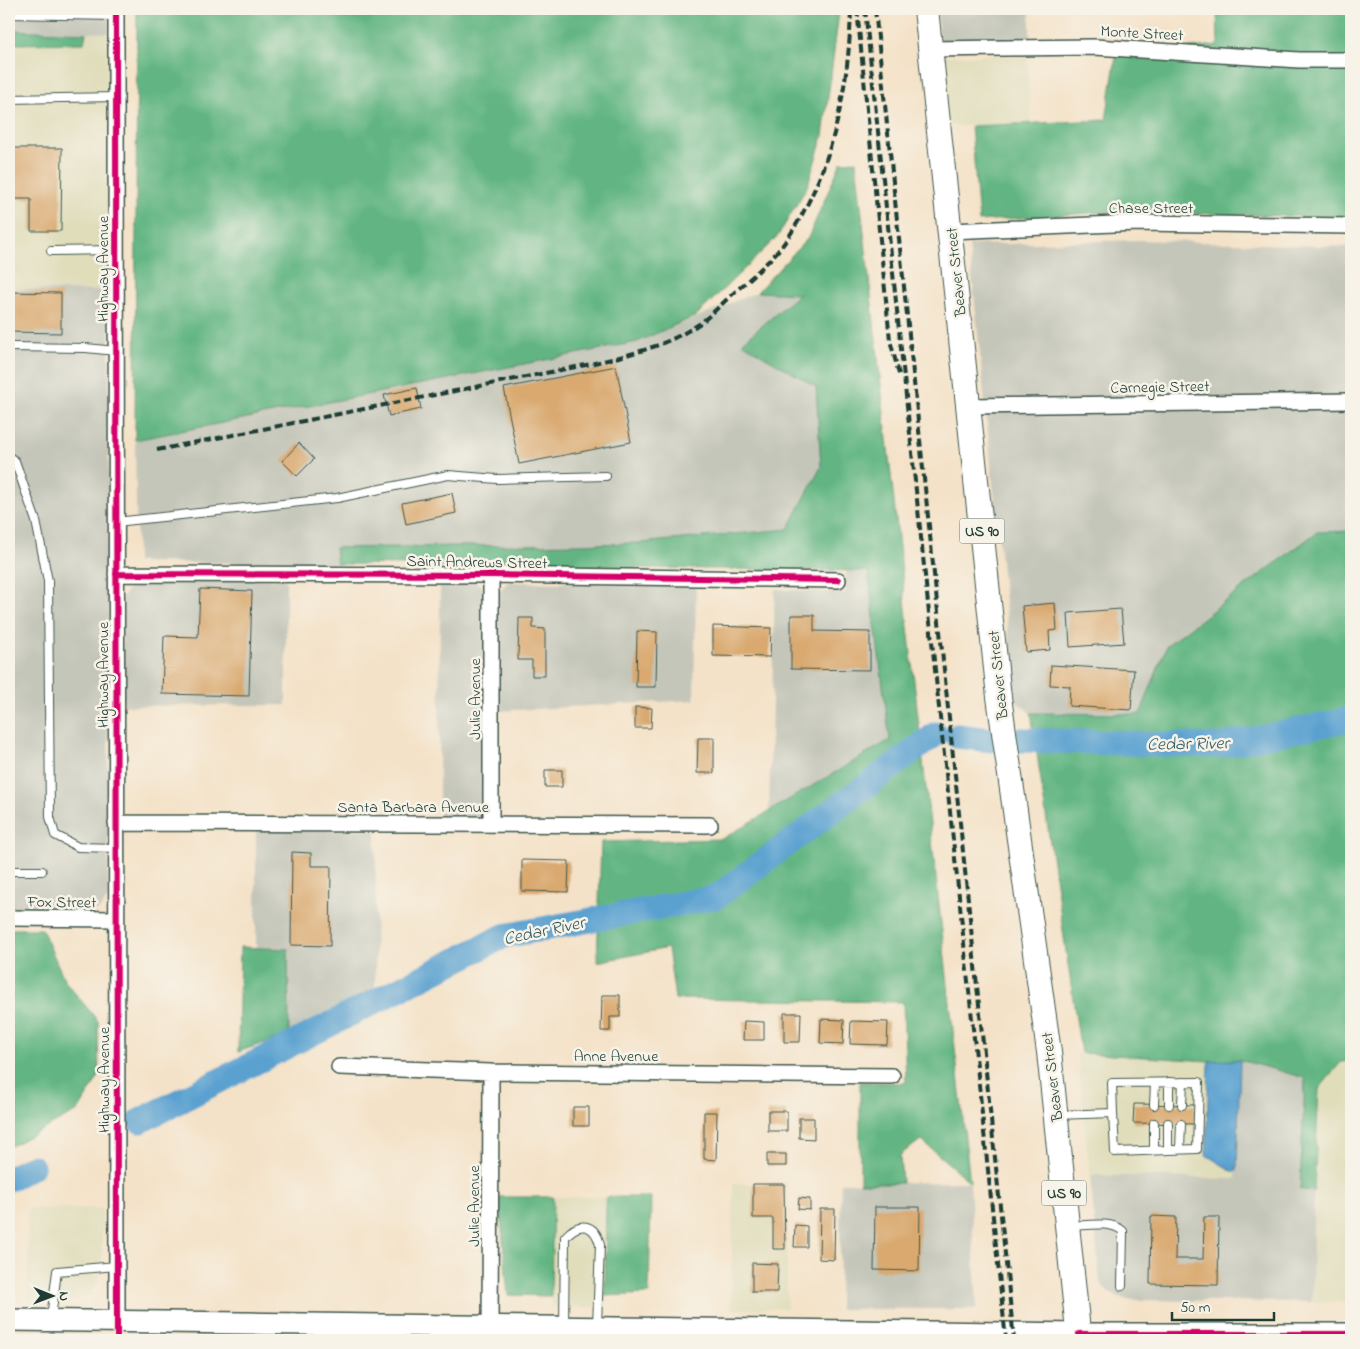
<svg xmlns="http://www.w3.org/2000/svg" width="1360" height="1349" font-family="'Indie Flower',sans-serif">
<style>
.built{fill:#e0ddbb}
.industrial{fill:#c4c6b9}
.forest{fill:#62b582;stroke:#40795b}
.water{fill:#5aa1d0;stroke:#3c6f82}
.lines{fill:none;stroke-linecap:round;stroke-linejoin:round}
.river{stroke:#5aa1d0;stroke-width:25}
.building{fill:#d9a970}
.lane-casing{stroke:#3f564a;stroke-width:10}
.street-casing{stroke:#3f564a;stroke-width:18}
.secondary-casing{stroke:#3f564a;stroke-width:24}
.primary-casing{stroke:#3f564a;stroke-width:26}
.lane{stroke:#fff;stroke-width:8}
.street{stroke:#fff;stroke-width:15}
.secondary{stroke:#fff;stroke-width:21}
.primary{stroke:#fff;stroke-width:24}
.rail{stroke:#1f3d34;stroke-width:4;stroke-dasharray:8 4;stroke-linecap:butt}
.cycleway-casing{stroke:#f7f3e8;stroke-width:9}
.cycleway{stroke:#d6006c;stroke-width:6}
.labels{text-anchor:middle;stroke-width:5;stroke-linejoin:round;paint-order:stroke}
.shield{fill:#f7f3e8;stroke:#60746a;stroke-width:1}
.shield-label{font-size:15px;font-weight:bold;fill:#1f3d34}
.street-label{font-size:16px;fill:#1f3d34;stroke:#f7f3e8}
.water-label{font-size:18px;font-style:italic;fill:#315b63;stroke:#f7f3e8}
</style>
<rect width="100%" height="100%" fill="#f7f3e8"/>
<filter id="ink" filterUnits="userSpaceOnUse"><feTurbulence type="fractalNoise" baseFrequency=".02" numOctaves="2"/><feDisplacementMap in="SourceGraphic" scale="10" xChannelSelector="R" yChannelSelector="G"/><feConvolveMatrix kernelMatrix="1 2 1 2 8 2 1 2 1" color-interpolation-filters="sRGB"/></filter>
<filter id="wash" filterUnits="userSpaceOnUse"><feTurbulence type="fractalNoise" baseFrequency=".0096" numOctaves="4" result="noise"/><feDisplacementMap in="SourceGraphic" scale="20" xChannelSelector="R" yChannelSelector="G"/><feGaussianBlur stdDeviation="1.12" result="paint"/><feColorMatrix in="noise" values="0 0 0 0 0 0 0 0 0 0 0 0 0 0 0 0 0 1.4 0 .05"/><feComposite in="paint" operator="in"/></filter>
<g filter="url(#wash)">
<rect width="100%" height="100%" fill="#f4e2c8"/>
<path class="built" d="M86 33H109V291L9 289V44L84 43Z
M1027 55 1031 124 948 126 941 56Z
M1077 1053 1209 1061 1206 1155 1231 1171H1237V1179L1090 1175Z
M1341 1061H1351V1302H1312L1319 1089Z
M787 1183V1308L731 1310 733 1184Z
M553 1197H606V1307H551Z
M102 1208V1271L98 1282 89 1295 74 1300 28 1299V1209Z"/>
<path class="industrial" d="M9 9H109V33L9 30Z
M937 9H1030V42L949 45 939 39Z
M1138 240 1351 247V531L1317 532 1167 645 1141 714 1031 713 1015 701 969 245Z
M9 289 109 291 108 898 101 908 92 913 9 912Z
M757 292 799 294 742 343 816 387 822 467 788 529 640 543 335 549 337 564 137 562 135 440 637 342Z
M846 570 868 571 890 740 769 811 775 589 845 593Z
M286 579V705L123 706 122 598 131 585 140 580Z
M440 581H474L481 586 486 596 487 807 480 817 439 818Z
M508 582 696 585 694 700 497 711 498 592Z
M256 829 376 830 375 992 289 1034 288 949 256 947Z
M1240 1060 1305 1078 1300 1189 1314 1192 1312 1302 1127 1300 1109 1293 1100 1282 1090 1175 1236 1179Z
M970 1182 977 1309H839L841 1183Z"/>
<path class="forest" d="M137 9H839V13L823 136 807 187 778 236 696 316 637 342 135 440Z
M1217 9H1351V218L1118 211 979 221 971 126 1106 120 1116 56 1218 45Z
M9 30 86 33 84 43 9 44Z
M856 161 970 1182 921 1140 900 1155 902 1183H860V1082L906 1083 903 1002 675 999 668 948 597 962 601 842 722 839 890 740 868 571 337 564 335 548 640 543 788 529 821 467 816 387 742 343 799 294 757 292 808 238 841 162Z
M1351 531V1061L1341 1062 1319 1089 1314 1192 1300 1189 1305 1078 1240 1060 1209 1061 1081 1053 1031 713 1140 714 1167 645 1317 532Z
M9 929H42L65 981 98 1021 99 1076 78 1111 9 1147Z
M240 947 288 949 289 1034 238 1052Z
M499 1197H553L551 1296 508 1295Z
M606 1197H651L649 1294 605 1296Z"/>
<path class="water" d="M1240 1060 1237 1171H1232L1206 1155 1209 1061Z"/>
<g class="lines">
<path class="river" d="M957 736 991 740
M1022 740 1219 746 1351 719
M140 1121 504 936 716 897 936 734
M9 1179 32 1167"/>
</g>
<g id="blocks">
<path class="building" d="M9 148H62L61 231H31V199H9Z
M9 292 61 293V333L9 332Z
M616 366 631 442 519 464 504 388Z
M417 388 421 409 389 416 384 395Z
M299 443 314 459 297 476 282 461Z
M452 493 456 513 406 524 402 503Z
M200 589 252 591 249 696 162 694 164 636 198 637Z
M1055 603 1057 630 1049 631 1050 650 1026 652 1022 606Z
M1121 609 1124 643 1070 647 1068 613Z
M791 615H814V631L870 632V670L791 669Z
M519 618H533V628L545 629V676H532V660H518Z
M713 626 771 628 770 657 713 656Z
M637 631 657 632 656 687H636Z
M1051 665 1134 670 1131 710 1069 706 1070 686 1050 685Z
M635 707 652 708 651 728H635Z
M698 738H714V773H697Z
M545 770H562V787H545Z
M292 852 311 853V866H331L330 946 291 945Z
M522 860 569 861 568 892 522 891Z
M602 995H620V1017H610V1031H601Z
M784 1013H801L800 1042H784Z
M821 1019 844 1020 843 1044 820 1043Z
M744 1021 764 1022V1040H743Z
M851 1021 888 1022 887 1045 850 1044Z
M1134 1104 1195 1105V1124L1133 1123Z
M573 1107H589V1126H573Z
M768 1111H787V1131H768Z
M704 1112H717L716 1160 704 1159Z
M799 1118H814V1139L799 1138Z
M767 1154H786V1166H767Z
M753 1184H784L785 1249H773V1218H753Z
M799 1198 810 1199V1210L798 1209Z
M875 1207H920L919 1271 874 1270Z
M820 1209H835L834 1260 819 1259Z
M1151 1216 1176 1217 1175 1259H1203L1204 1217H1219L1218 1285 1150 1284Z
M795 1225 807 1226V1247H794Z
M752 1263 778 1264 777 1292H752Z"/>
</g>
</g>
<g filter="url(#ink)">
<use href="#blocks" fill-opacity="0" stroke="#3f564a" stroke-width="1"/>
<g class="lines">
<defs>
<path id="lane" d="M9 14 116 16
M9 99 116 97
M51 251 116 250
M9 347 86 348 116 351
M9 457 15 461 36 521 48 581 50 817 55 835 78 847 116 848
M116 522 337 498 448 475 497 479 606 476
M9 871H42
M1169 1082V1105
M1154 1105 1155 1083
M1182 1105 1183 1082
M1057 1115 1113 1113 1115 1152 1197 1149 1199 1082 1112 1083 1113 1113
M1180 1149 1181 1124
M1154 1150V1123
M1168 1150V1123
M1069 1226C1085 1226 1110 1220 1123 1231L1122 1286
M51 1318 57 1271 117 1266
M564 1327 565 1237C579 1221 595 1223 600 1245L597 1326"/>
<path id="street" d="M116 9 117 1322
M930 49 1095 47 1299 60H1351
M950 231 1138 223 1351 226
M969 406 1351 401
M116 574 491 575 838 580
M116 823 710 825
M491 823V575
M9 918 116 919
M339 1067 491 1072 892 1076
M490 1340 491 1072"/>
<path id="secondary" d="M9 1320 1079 1334H1351"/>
<path id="primary" d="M926 9 999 697 1049 1052 1079 1340"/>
</defs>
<use href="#lane" class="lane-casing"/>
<use href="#street" class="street-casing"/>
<use href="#secondary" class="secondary-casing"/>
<use href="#primary" class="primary-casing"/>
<use href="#lane" class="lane"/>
<use href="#street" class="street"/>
<use href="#secondary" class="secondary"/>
<use href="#primary" class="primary"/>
<path class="rail" d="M857 9 890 340 900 378
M865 9 1006 1340
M875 9 1014 1340
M157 450 586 365C624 356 662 348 696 326 710 317 723 302 736 291 756 273 779 254 793 230 834 164 849 85 851 9"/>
<defs>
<path id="cycleway" d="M116 9 117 1340
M116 574 491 575 838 580
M1079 1334H1351"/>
</defs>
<use href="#cycleway" class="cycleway-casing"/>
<use href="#cycleway" class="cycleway"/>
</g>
</g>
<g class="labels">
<g class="shield">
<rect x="959.5" y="518.5" width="45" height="25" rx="4"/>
<rect x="1041.5" y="1180.5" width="45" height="25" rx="4"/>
</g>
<g class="shield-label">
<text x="982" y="536">US 90</text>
<text x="1064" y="1198">US 90</text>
</g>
<g class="street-label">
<text transform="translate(1142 32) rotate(3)" y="6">Monte Street</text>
<text x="1151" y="213">Chase Street</text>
<text transform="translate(102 269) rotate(-90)" y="6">Highway Avenue</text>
<text transform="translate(955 272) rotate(-96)" y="6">Beaver Street</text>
<text transform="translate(1160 386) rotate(-1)" y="6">Carnegie Street</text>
<text transform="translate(477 561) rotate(1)" y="6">Saint Andrews Street</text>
<text transform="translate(102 675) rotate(-90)" y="6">Highway Avenue</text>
<text transform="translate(997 675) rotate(-96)" y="6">Beaver Street</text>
<text transform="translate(474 699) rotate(-90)" y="6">Julie Avenue</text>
<text x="413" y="812">Santa Barbara Avenue</text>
<text transform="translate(62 901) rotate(1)" y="6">Fox Street</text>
<text x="616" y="1061">Anne Avenue</text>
<text transform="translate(1051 1077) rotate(-97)" y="6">Beaver Street</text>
<text transform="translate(103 1080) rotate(-90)" y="6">Highway Avenue</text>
<text transform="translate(473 1206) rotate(-90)" y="6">Julie Avenue</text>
</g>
<g class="water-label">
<text transform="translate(1188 743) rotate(-1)" y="6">Cedar River</text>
<text transform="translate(544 930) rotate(-12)" y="6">Cedar River</text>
</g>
</g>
<rect width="1360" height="1349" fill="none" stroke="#f7f3e8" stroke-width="30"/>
<g transform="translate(52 1296) rotate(91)" stroke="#f7f3e8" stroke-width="4" paint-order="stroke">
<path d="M0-4L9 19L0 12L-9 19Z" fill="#1f3d34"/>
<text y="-8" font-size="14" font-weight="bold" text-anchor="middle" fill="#1f3d34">N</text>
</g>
<path d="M1172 1312v8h102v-8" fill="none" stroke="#1f3d34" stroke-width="2.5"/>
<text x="1180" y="1312" font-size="15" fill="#1f3d34" stroke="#f7f3e8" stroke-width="4" paint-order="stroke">50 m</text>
</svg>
